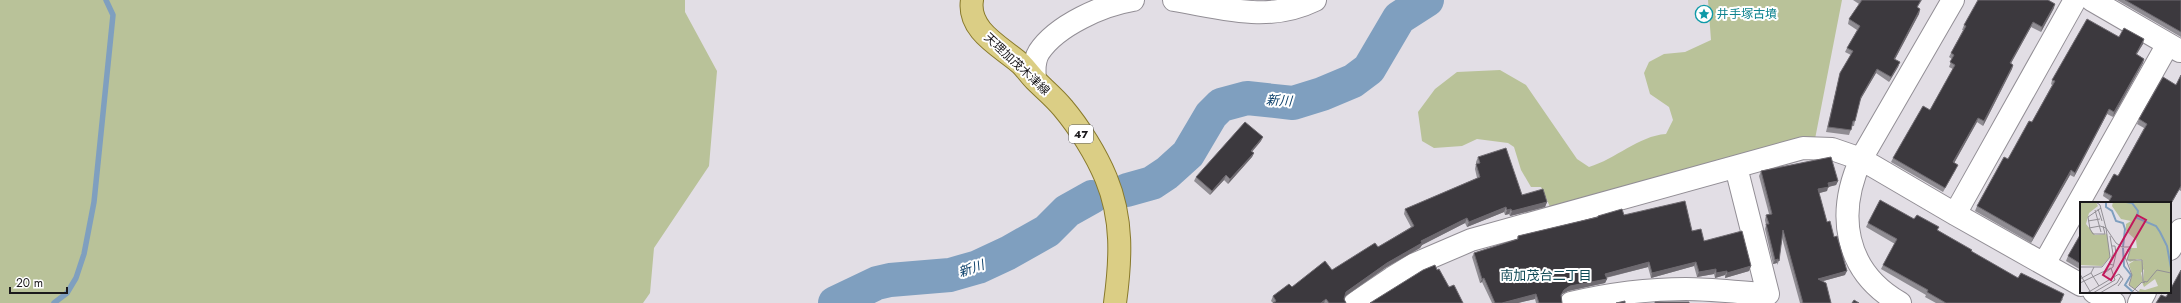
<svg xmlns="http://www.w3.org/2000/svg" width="2181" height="303" font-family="Jost,'Noto Sans JP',sans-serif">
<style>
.green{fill:#b9c299}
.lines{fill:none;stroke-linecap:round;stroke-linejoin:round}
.stream{stroke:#7f9fbf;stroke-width:5.5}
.river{stroke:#7f9fbf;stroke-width:34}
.street-casing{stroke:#928e95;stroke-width:24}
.primary-casing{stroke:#88792b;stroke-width:24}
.street{stroke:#fff;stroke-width:22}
.primary{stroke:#dbce85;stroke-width:22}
.wall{fill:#8f8c92}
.shaded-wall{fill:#6e6a70}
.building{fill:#3c393e;stroke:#6e6a70}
.labels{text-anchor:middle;stroke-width:4;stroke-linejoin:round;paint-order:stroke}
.shield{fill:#fff;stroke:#5f5e60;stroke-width:1}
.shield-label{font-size:11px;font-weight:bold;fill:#1b191c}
.culture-label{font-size:12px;fill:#0d838f;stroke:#fff;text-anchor:start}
.street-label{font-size:12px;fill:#1b191c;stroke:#fff}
.water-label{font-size:13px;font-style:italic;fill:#0d416b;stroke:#fff}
.neighbourhood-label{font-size:13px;fill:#0f4955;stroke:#fff}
.inset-river{fill:none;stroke:#7f9fbf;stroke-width:2}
.inset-road{fill:none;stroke:#928f95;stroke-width:1}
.view{fill:#c2185b;fill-opacity:0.15;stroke:#c2185b;stroke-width:2}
.inset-edge{fill:none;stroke:#1b191c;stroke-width:2}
</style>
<rect width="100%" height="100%" fill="#e2dee5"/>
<path class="green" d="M0 0H685V12L717 71 709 166 654 248 650 293 643 303H0Z
M1708 0H1842L1815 139 1551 209 1541 187H1531L1521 170 1514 147 1508 143 1477 139 1462 146 1434 148 1422 141 1418 112 1435 89 1457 72 1500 70 1526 85 1577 159 1589 167C1616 159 1638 136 1666 134L1673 120 1669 107 1650 94 1644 73 1649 62 1664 54 1685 52 1711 40Z"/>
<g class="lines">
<path class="stream" d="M54 303 67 293 76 278 84 254 94 202 113 15 106 0"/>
<path class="river" d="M1127 190 1152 183 1167 173 1188 154 1211 115 1221 105 1247 98 1293 103 1322 94 1353 81 1369 69 1399 18 1427 0
M835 303 877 283 890 280 950 275 978 267 1008 253 1047 231 1067 211 1092 197"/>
<defs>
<path id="street" d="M1174 0C1223 8 1268 23 1315 0
M2092 0 2180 51
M1035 79C1034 70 1034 60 1039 52 1057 25 1103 5 1133 0
M1955 214 2075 0
M2170 249 2181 230
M2044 264 2168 44
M2094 292 2114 303
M1355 303 1392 278 1415 264 1471 240 1803 148 1832 149 1861 159 1955 214 2081 285
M1571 303C1609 294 1647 289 1686 289 1714 289 1741 293 1768 294L1736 167
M1900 303C1844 271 1836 214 1861 159L1953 0
M2139 303 2145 292"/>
<path id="primary" d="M972 0C967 31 1002 47 1021 64 1026 69 1030 75 1035 80 1044 89 1055 98 1063 108 1079 127 1096 154 1106 178 1123 219 1121 259 1115 303"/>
</defs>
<use href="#street" class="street-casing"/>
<use href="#primary" class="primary-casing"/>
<use href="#street" class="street"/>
<use href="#primary" class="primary"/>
</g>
<path class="wall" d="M1853 0H1922L1917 8 1920 9 1919 14 1895 59 1900 62 1898 67 1889 82 1876 73 1860 100 1855 121 1854 126H1852L1849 135 1826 132 1839 78 1840 73 1851 55 1845 52 1847 48 1857 30 1848 24 1849 19 1859 4Z
M2117 0H2181V37Z
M2054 8 2041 32 2031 27 2011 63 2013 65 2012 69 1983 126 1977 122 1954 163 1956 169 1943 192 1891 162 1893 158 1930 110 1953 69 1949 67 1952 59 1949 57 1951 53 1963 30H1962L1964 25Z
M2119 37 2143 44 2137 54 2144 59 2143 63 2113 117 2107 114 2074 177 2070 175 2031 243 1975 211 1977 206 2032 122 2052 85 2051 84 2052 80Z
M2181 75V191L2179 190 2109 200 2103 196 2104 192 2118 176 2144 128 2137 124 2139 119 2176 85Z
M1261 141 1252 152 1254 153 1252 157 1228 184 1224 180 1210 195 1194 181 1196 177Z
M1478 157 1522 195 1547 202 1545 207 1510 216 1509 214 1505 215 1504 212 1467 227 1465 223 1422 245 1420 248 1385 268 1345 297 1344 299 1346 303H1273L1271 301 1273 296 1292 287 1332 270 1378 247 1411 227 1404 214 1405 209 1477 178 1475 169 1476 164V162Z
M1761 171 1838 181 1836 185 1828 187 1827 191 1819 193 1827 222 1845 275 1823 281 1831 303H1800L1782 238 1779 261 1777 265V263L1773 264 1765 229 1766 225 1765 220 1766 215 1769 214 1759 176Z
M1624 215 1692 231 1704 241 1751 266 1749 271 1725 278V275L1715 278 1714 274 1697 277 1694 266 1651 278 1648 267 1606 278 1607 279 1605 283 1568 291 1562 294 1561 296 1562 303H1536L1535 299 1518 303H1492L1482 282 1480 283 1472 257 1474 253 1517 239 1518 236 1597 217 1598 216Z
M1914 219 1938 230 1971 252 2018 278 2063 299 2060 303H1936L1925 297 1926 295 1881 269 1883 265 1895 244 1866 227 1868 223Z
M2081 235V270L2066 261 2068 256Z"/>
<path class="shaded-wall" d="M2055 4 2054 8 2041 32 2042 27Z
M1920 9 1919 14 1893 63 1894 59Z
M2033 22 2031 27 2009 67 2010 63Z
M2144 39 2143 44 2134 58 2136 54Z
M2144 59 2143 63 2113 117 2114 112Z
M1900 62 1898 67 1889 82 1891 77Z
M2013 65 2012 69 1983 126 1984 121Z
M1877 69 1876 73 1859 102 1861 97Z
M2109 109 2107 114 2074 177 2075 173Z
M1978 118 1977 122 1952 167 1953 162Z
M1263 137 1261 141 1249 155 1251 151Z
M1254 153 1252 157 1228 184 1230 179Z
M2071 170 2070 175 2031 243 2033 238Z
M1226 175 1224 180 1210 195 1212 191Z
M1838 181 1836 185 1828 187 1827 191 1816 194 1818 189 1828 183Z
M2181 185 2179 190 2170 206V205Z
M1547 202 1545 207 1510 216 1512 211Z
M1506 207 1504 212 1467 227 1469 222Z
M1511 209 1509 214 1505 215 1507 210Z
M1467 218 1465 223 1422 245 1420 248 1385 268 1344 297 1346 292 1387 263 1421 241Z
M1778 259 1777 263 1773 264 1775 260Z
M1649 262 1648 267 1604 278 1605 274Z
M1696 262 1694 266 1651 278 1652 273Z
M1751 266 1749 271 1725 278 1727 273Z
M1716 269 1714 274 1697 277 1699 272Z
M1727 271 1725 275 1715 278 1716 273Z
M1847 271 1845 275 1816 283 1818 279Z
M1484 278 1482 282 1480 283 1482 279Z
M1607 279 1605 283 1568 291 1562 294 1559 300 1561 295 1564 290 1570 286Z
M1536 294 1535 299 1518 303H1502Z
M1326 299 1324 303H1321Z"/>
<path class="building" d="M1862 0H1921L1917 7 1920 9 1894 59 1900 62 1891 77 1877 69 1861 97 1855 121H1853L1851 130 1828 127 1840 73 1853 51 1847 48 1860 26 1849 19Z
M1978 0H2048L2055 4 2042 27 2033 22 2010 63 2013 65 1984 121 1978 118 1953 162 1958 165 1945 188 1893 158 1923 106 1930 110 1955 65 1950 62 1954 55 1951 53 1966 26 1964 25Z
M2125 0H2181V32Z
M2087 19 2119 37 2124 28 2144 39 2136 54 2144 59 2114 112 2109 109 2075 173 2071 170 2033 238 1977 206 2004 157 2008 159 2029 121 2032 122 2055 81 2052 80Z
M2181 75V186L2170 205V203H2108L2112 196 2104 192 2114 174 2118 176 2147 124 2139 119 2163 77 2176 85Z
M1245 122 1263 137 1251 151 1254 153 1230 179 1226 175 1212 191 1196 177Z
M1506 148 1522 195 1543 189 1547 202 1512 211 1511 209 1507 210 1506 207 1469 222 1467 218 1421 241 1422 243 1387 263 1346 292 1344 299 1346 303H1329L1326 299 1321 303H1273L1276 301 1273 296 1289 284 1292 287 1325 261 1332 270 1375 243 1378 247 1414 226 1405 209 1480 177 1476 164 1480 163 1478 157Z
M1831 157 1838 181 1828 183 1829 187 1818 189 1827 222 1830 221 1834 237 1837 236 1847 271 1818 279 1826 283 1831 303H1803L1783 230 1779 261 1778 259 1775 260 1766 224H1769L1766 215 1772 214 1761 171Z
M1880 200 1914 219 1917 215 1939 227 1937 230 1972 250 1971 251 2018 278 2021 273 2064 294 2060 303H1946L1927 292 1928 290 1883 265 1897 239 1868 223Z
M1685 201 1692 231 1701 229 1704 241 1742 231 1751 266 1727 273V271L1716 273V269L1699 272 1696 262 1652 273 1649 262 1605 274 1607 279 1570 286 1564 290 1561 295 1562 303H1539L1536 294 1502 303H1495L1484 278 1482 279 1474 253 1518 239V236L1598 217V216L1622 209 1624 215Z
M2080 235H2081V264L2068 256Z
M1435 265 1437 270 1439 269 1449 287 1454 285 1463 303H1370L1423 270Z
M2181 270V303H2156L2161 295 2166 297 2169 292H2170V290Z
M1854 300 1859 303H1852Z
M1625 301V303H1616Z
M1655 302H1689V303H1655Z"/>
<defs>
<symbol id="sight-ring" viewBox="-11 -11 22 22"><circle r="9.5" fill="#fff" stroke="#0f9aa8" stroke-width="1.5"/><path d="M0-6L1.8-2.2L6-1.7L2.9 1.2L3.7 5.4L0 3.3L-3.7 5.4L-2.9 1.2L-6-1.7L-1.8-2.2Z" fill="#0f9aa8"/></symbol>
</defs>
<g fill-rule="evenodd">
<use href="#sight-ring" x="1694" y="4" width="20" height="20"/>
</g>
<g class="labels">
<rect class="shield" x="1069" y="125" width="24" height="18" rx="3"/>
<g class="shield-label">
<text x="1081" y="138">47</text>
</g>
<g class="culture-label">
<text x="1717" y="18">井手塚古墳</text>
</g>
<g class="street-label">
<text transform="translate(1017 64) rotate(43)" y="4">天理加茂木津線</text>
</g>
<g class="water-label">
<text transform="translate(1279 100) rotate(3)" y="5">新川</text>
<text transform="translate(971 268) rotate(-19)" y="5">新川</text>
</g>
<g class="neighbourhood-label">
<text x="1546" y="280">南加茂台二丁目</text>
</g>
</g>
<g transform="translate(2080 202)">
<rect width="91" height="91" fill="#e2dee5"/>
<path d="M0 0H16L18 4 9 11 6 22 15 33 27 32 30 55 22 64 0 63ZM33 0H91V91H58L60 87 65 88 78 84 75 77 64 85 62 80 55 87 49 83 52 73 49 62 55 58 62 59 64 67 61 71 63 79 66 80 71 75 66 80 63 78 64 67 62 58 57 57 50 60 47 57 51 46H57L56 38 46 29V22L51 19 41 17 32 4Z" fill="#b9c299"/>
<path class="inset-river" d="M26 0V5L32 9 36 19 43 21 45 27 43 45M46 0 52 1 58 9 57 16 76 24 80 30 87 44 91 66M43 46 44 64 51 73 45 83 53 90"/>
<path class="inset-road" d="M16 0 20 3 26 26 36 41 42 45H51L47 58H62L63 79 67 80 77 68 91 71M21 6 8 15 10 27 13 32H25L23 24M18 7 22 19M15 8 21 30M8 19 20 17M30 34 33 52 29 62 33 63M48 47 45 55 52 73 49 83 60 91M0 65H22L30 55 26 26 20 24 9 26M11 71 19 84M0 72 11 91M23 72 33 65 36 52 35 44H32M0 77 11 71 14 65M0 81 31 66 35 78 13 91M7 91 39 72 43 77 38 84M20 91 37 81 41 74M51 91 62 80 65 81"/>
<path class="view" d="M57 13 66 18 31 78 23 73Z"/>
<rect width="91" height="91" class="inset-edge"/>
</g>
<path d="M10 287v6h57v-6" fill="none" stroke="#1b191c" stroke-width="2"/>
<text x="16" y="287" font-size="12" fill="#1b191c" stroke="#ffffff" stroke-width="3" paint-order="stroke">20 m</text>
</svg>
